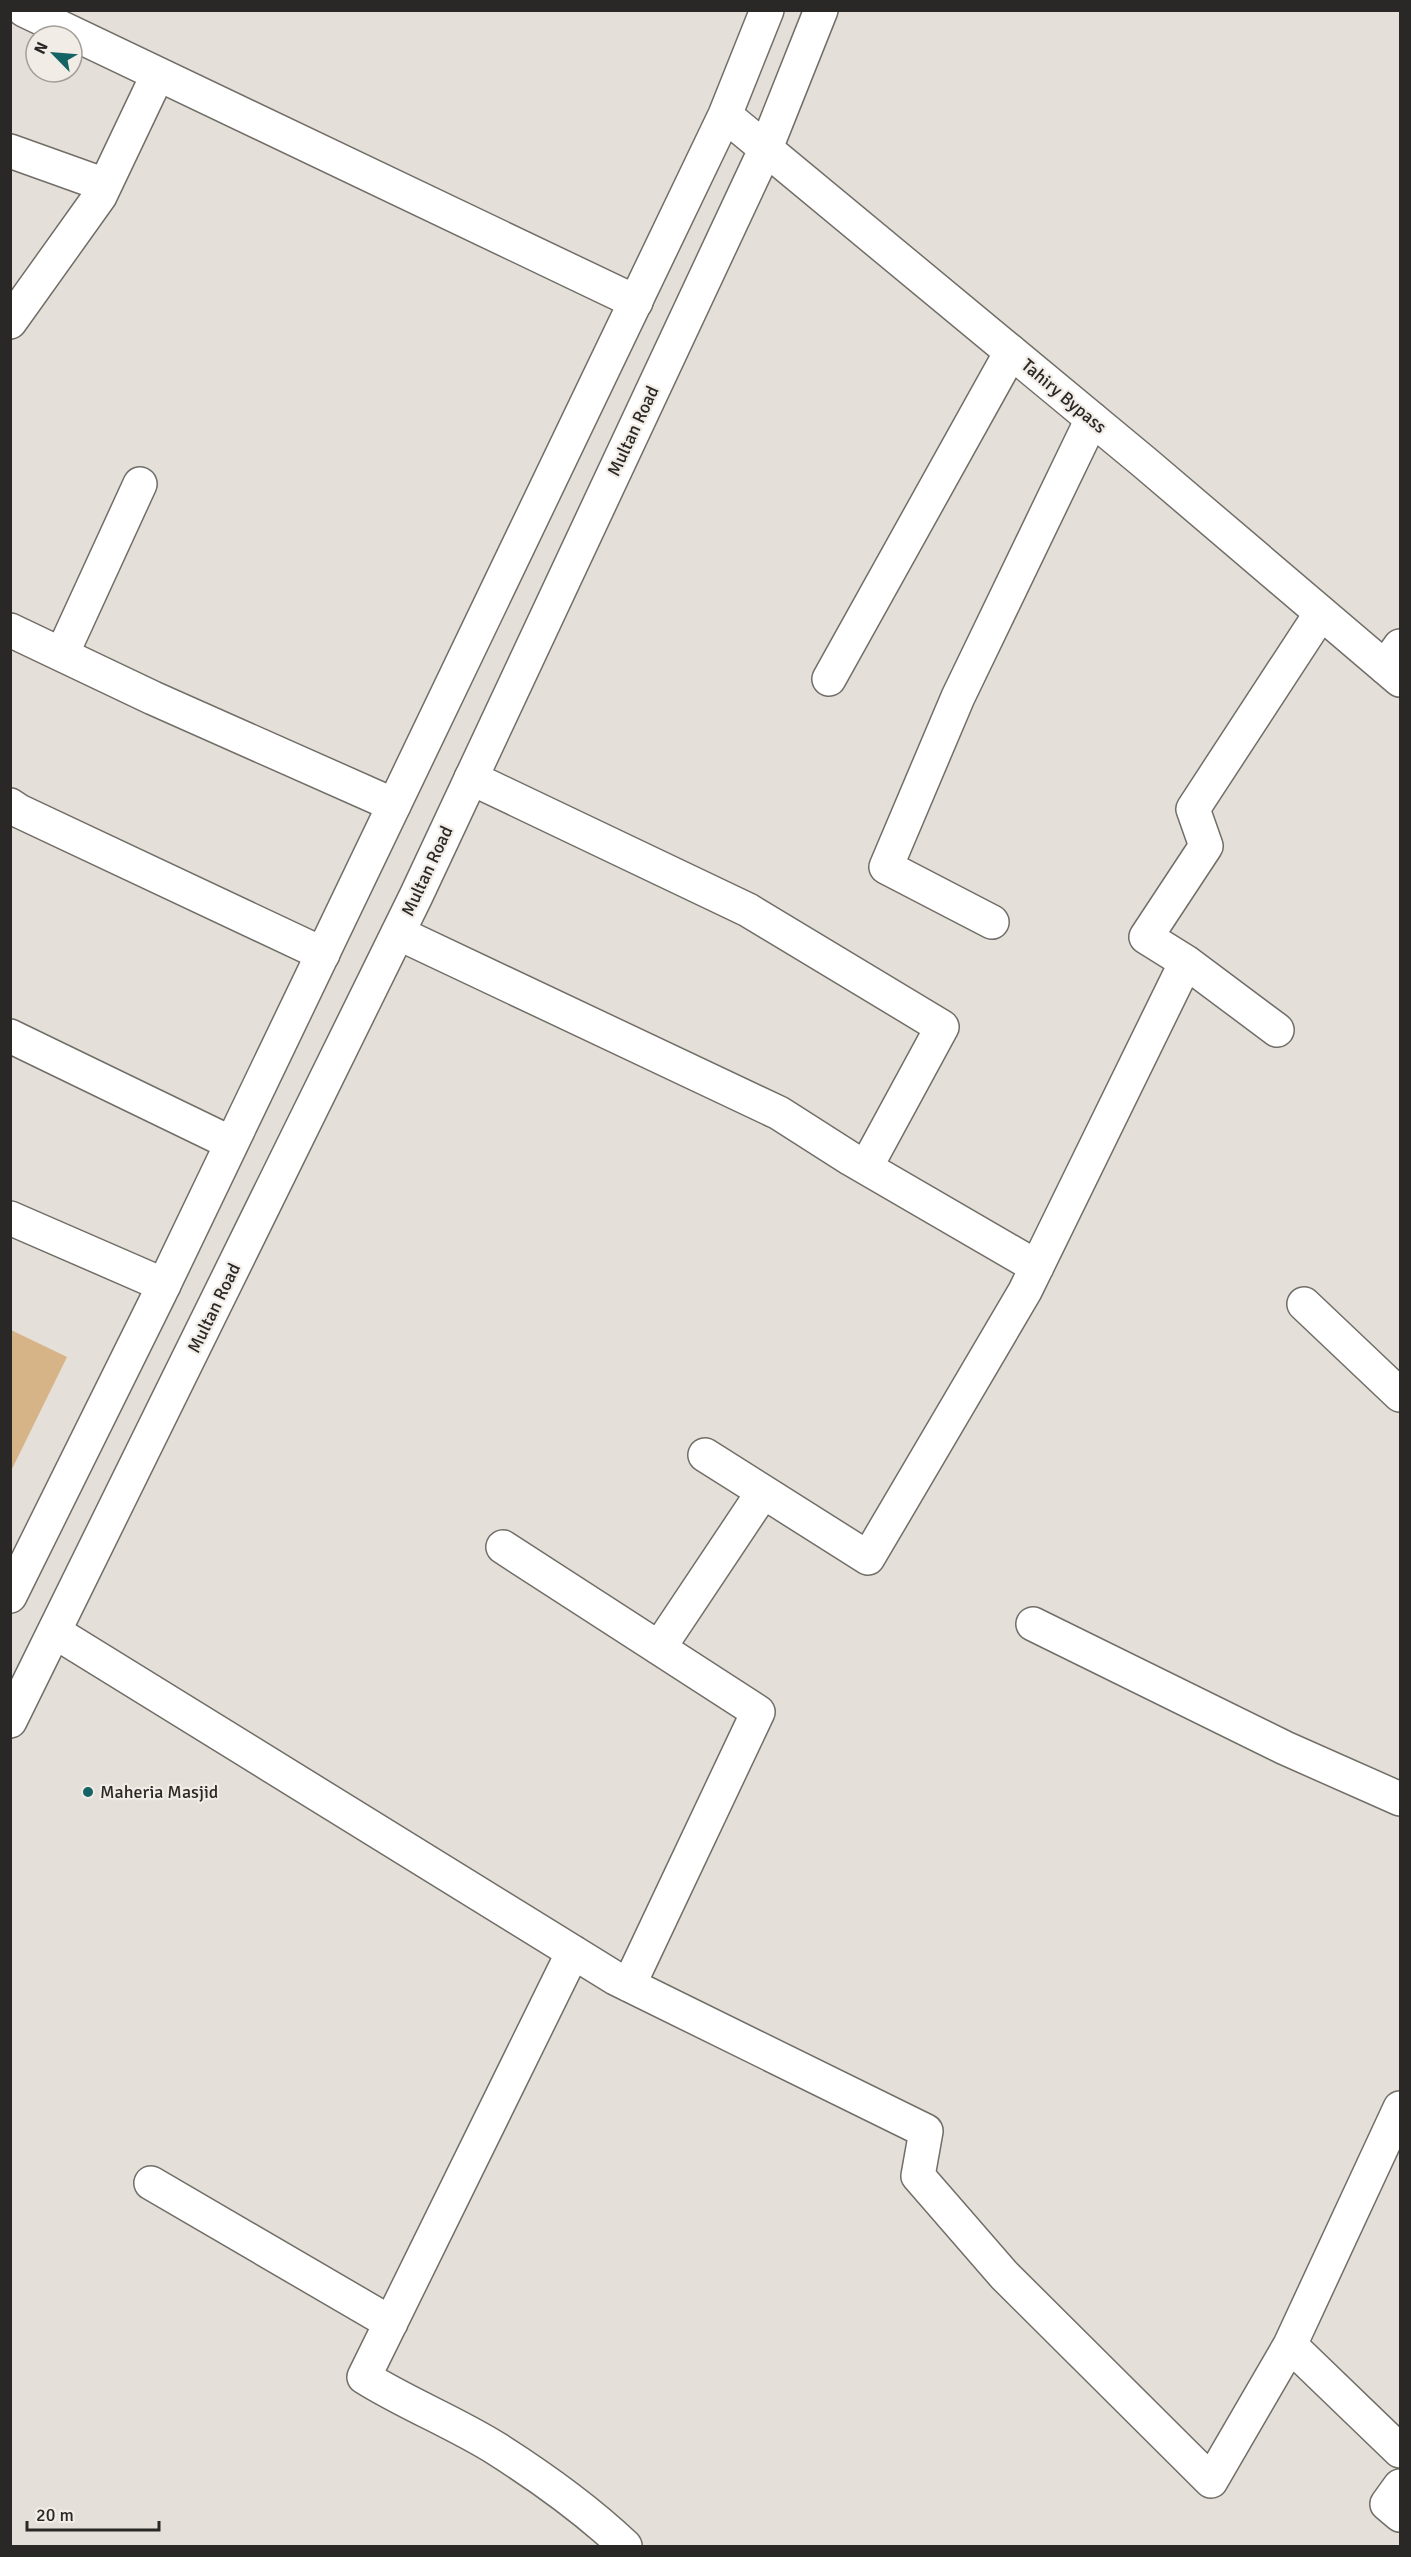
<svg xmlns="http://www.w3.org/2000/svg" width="1411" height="2557" font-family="Signika,sans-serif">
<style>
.green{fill:#d7b487}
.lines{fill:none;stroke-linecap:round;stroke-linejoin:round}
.minor-casing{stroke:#716d67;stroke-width:36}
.major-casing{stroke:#716d67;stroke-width:36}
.minor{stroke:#fff;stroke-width:33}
.major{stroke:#fff;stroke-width:33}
.poi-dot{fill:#146466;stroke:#f2ece6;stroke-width:2}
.labels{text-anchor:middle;stroke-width:4.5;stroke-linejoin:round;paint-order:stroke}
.street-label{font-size:18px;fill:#2a2826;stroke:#f2ece6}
.poi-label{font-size:18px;fill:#2a2826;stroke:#f2ece6;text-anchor:start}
</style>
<rect width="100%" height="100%" fill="#e5dfd9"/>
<path class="green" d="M11 1330 67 1357 11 1471Z"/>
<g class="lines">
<defs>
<path id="minor" d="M24 10 636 302
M10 151 105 185
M10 322 100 196 158 74
M10 630 153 698 394 805
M62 654 140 484
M1385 667 1400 646
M829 679 1011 352
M471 778 748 910 942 1027 866 1167
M10 805 19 811 323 954
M992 922 886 867 958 697 1092 419
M398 933 779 1113 851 1159 1037 1267
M1277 1030 1186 962 1146 937 1206 846 1193 809 1321 613
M10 1036 231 1143
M10 1218 164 1285
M1304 1304 1400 1395
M705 1455 868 1558 1025 1291 1186 962
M503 1547 758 1712 629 1985
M1033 1624 1285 1748 1400 1799
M55 1632 615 1978 926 2131 918 2176 1004 2275 1211 2481 1290 2345 1400 2108
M659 1648 763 1492
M573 1952 364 2377C407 2404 454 2422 497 2449 541 2477 588 2511 625 2546
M151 2183 391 2323
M1290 2345 1400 2451
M1400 2486 1387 2504 1400 2515"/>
<path id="major" d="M725 115 1144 462 1400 680
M10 1596 159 1295 725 115 767 10
M10 1721 416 896 766 148 821 10"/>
</defs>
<use href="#minor" class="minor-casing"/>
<use href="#major" class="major-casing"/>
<use href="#minor" class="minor"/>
<use href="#major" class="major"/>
</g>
<circle class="poi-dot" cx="88" cy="1792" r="6"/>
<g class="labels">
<g class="street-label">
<text transform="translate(1064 396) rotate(40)" y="6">Tahiry Bypass</text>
<text transform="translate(633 431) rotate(-65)" y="6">Multan Road</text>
<text transform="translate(427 871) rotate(-65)" y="6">Multan Road</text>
<text transform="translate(214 1308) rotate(-64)" y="6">Multan Road</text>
</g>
<g class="poi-label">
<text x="100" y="1798">Maheria Masjid</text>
</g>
</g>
<rect width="1411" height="2557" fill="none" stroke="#2a2826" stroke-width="24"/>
<g transform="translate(54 54) rotate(295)"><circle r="28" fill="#f2ece6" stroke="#a29e99" stroke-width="1.5"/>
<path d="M0-4.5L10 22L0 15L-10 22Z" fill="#146466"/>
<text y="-9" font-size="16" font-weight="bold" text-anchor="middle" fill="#2a2826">N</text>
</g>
<path d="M27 2521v9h132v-9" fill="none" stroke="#2a2826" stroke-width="3"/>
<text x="36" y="2521" font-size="18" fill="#2a2826" stroke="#f2ece6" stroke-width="4.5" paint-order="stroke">20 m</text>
</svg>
